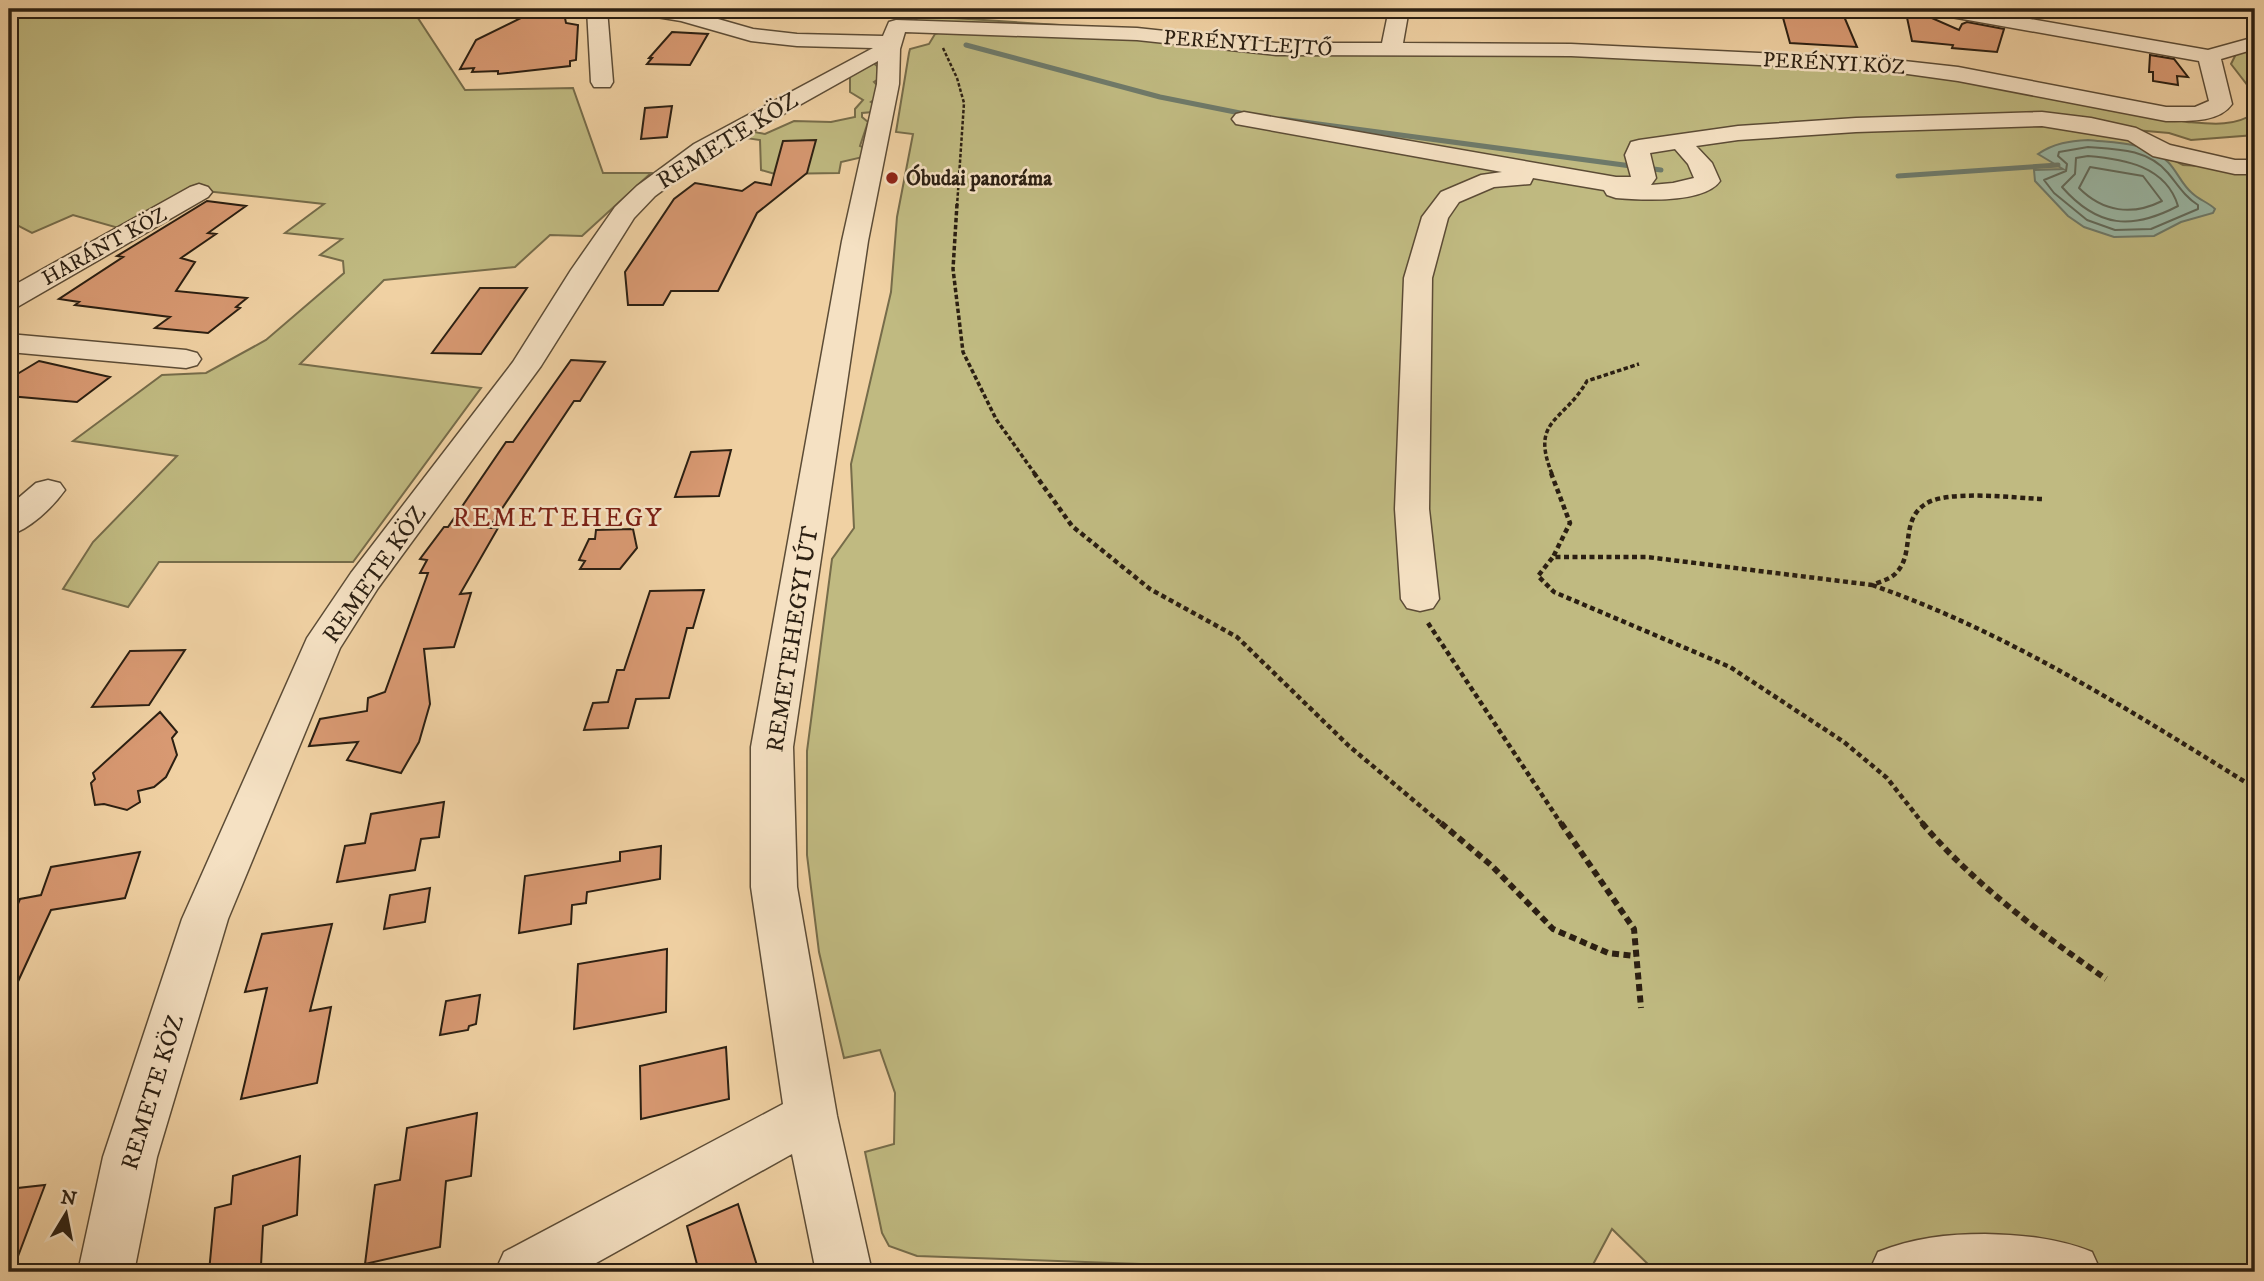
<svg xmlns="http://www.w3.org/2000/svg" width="2264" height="1281" font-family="'IM FELL DW Pica',serif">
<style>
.green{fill:#c0ba81;stroke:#766c4a;stroke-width:2}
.water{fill:#9ab7a5;stroke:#6e7a6a;stroke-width:2}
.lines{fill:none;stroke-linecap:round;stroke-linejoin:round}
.shore{stroke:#626b5c;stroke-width:2}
.stream{stroke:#6e7a6a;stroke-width:5}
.building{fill:#d89972;stroke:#2b1f12;stroke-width:2}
.minor-casing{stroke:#5c4c36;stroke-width:3}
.path-far3{stroke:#2b1f12;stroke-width:2.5;stroke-dasharray:3.5 2;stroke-linecap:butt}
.path-far2{stroke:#2b1f12;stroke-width:3.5;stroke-dasharray:4.5 2.5;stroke-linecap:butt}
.path-far1{stroke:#2b1f12;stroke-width:4.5;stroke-dasharray:5 3.5;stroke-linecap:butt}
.path{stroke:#2b1f12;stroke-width:6;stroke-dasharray:7 4.5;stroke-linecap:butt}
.minor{fill:#f5e1c3;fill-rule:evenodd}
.poi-dot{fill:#8f2418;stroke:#f5e1c3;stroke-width:2.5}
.labels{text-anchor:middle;stroke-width:5;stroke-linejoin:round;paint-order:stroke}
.far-street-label{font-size:21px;fill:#2b1f12;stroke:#f5e1c3}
.far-poi-label{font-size:21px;font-weight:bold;fill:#2b1f12;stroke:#f5e1c3;text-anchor:start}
.street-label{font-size:24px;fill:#2b1f12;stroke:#f5e1c3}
.neighbourhood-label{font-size:26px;letter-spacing:2px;fill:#7a1f14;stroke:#f5e1c3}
</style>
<rect width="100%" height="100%" fill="#f0d1a3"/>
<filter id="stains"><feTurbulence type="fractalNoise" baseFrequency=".00286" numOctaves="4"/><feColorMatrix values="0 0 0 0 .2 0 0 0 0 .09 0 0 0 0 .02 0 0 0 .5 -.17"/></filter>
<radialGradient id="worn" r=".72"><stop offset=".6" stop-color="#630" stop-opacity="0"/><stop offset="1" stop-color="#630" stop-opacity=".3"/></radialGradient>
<path class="green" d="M9 9H412L465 90 573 88 603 173H651L582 236 550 235 515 267 384 280 300 364 481 388 353 562H159L128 607 63 589 93 542 177 456 73 441 162 375 206 373 266 340 344 273 343 261 320 255 342 239 285 233 324 204 196 190 122 229 73 215 32 233 9 221Z
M913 9H921L927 15 938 17 1059 25 920 22 910 16Z
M948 30 1093 35 1251 51 1578 53 1899 69 2187 122C2211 124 2234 127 2255 113V135L2191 140 2169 133 2135 130 2121 133 2183 165 2255 169V1272H1656L1612 1229 1589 1272H1365L917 1256 889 1246 882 1233 865 1152 894 1144 895 1093 880 1050 844 1058 819 952 807 855V751L832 559 854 528 851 464 891 292 897 217 913 134 896 132 909 53 910 49 929 44 935 34Z
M2255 48V95L2231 64 2237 52Z
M872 62 877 66 880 78 874 82 878 86 877 98 871 102 875 104 873 112 862 113V117L868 122 860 146 865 148 863 157 841 162 839 173 775 174 761 170 760 140 739 137 749 131 765 134 794 121 831 122 855 117V109L863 100 850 92V73Z"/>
<path class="water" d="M2088 140C2114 143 2149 142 2168 162 2177 171 2182 185 2192 193 2199 200 2208 202 2215 209L2213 213 2181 222 2154 236 2114 237 2084 227 2068 216 2035 181 2034 170 2063 169 2038 154C2054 143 2070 141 2088 140Z"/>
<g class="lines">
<path class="shore" d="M2088 147C2117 149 2148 149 2168 173 2178 185 2185 197 2198 205V209L2151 229 2115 230 2087 220 2054 193 2044 180 2066 171 2067 164 2058 156 2059 152Z
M2088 156C2124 159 2166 166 2178 206 2132 230 2098 228 2062 187L2075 174 2076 158Z
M2090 167 2143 176 2162 201C2132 216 2103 212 2079 188Z"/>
<path class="stream" d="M966 45 1160 97 1250 115
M1281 119 1661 170
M1898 176 2058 165"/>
</g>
<path class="building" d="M544 9 564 13 566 23 578 25 576 60 570 61V66L498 74V71L472 72 474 68 460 69 476 40 537 10Z
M1795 10 1843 14 1857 47 1790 43 1782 14 1797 15Z
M1906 13 1925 15 1959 30 1962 24 1967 22 2004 29 1997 52 1952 48 1953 45 1912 41Z
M672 32 708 34 690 65 647 64 652 58H649Z
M2150 55 2174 59 2188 77 2177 76 2178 85 2153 81V72H2149Z
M672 106 667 137 641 139 645 108Z
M816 140 807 173 757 213 718 291H671L663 305H628L625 272 674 199 695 183 742 191 755 182 771 185 783 141Z
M207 201 246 206 208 233 216 234 181 258 195 262 176 291 247 298 236 307 240 308 208 333 155 328 170 317 75 305 79 302 59 299 123 257 117 256Z
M480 288H527L481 354 432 353Z
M571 360 605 362 580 401H574L489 528H498L460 594 471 593 454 647 424 649 430 704 419 742 401 773 347 760 358 742 309 746 320 719 367 711 368 698 385 692 428 573H420L427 560 420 559 444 527H448L506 442H513Z
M39 361 110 377 77 402 9 396V379Z
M731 450 719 496 675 497 691 452Z
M633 529 637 548 620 569H580L585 561 579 560 589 539H595L596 530Z
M704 590 693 628H687L669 698 636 699 628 728 584 730 593 703 608 702 617 670H624L650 591Z
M185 650 149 705 92 707 130 651Z
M160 712 177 732 172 738 177 755 166 777 154 787 138 791 140 802 127 810 104 804 95 805 91 783 95 779 93 773Z
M444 802 439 837 421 839 415 870 337 882 345 846 365 843 371 814Z
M661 846 660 879 587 892 586 903 572 905 571 924 519 933 525 876 620 861V852Z
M140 852 125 898 51 910 9 1001V925L20 899 41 895 51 867Z
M430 888 425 922 384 929 390 895Z
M332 924 310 1011 331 1007 317 1083 241 1099 267 988 245 992 262 934Z
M667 949 666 1012 574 1029 578 964Z
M480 995 476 1024 469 1026 468 1030 440 1035 446 1001Z
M726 1047 729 1099 641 1119 640 1066Z
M477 1113 471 1176 446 1181 440 1247 365 1264 375 1185 400 1180 407 1128Z
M300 1156 297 1215 263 1226 261 1266 242 1272H209L215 1208 231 1204 233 1176Z
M45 1185 12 1272H9V1189Z
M738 1204 759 1272H699L687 1226Z"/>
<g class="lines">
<defs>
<path id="minor" d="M587 9H607L613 82 610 87H594L591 82Z
M629 9H683L753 29 797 34 883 36 889 22 896 20 1137 28 1276 43H1382L1389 9H1409L1403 43 1571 44 1886 59 1958 67 2166 107H2195L2209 101 2199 61 1940 15 1933 13 1930 9H1973L2208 50 2255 37V49L2221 59 2232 104C2219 123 2187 121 2166 121L1958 81 1886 71 1571 56 1276 55 1137 40 905 32 900 49 899 84 868 241 793 747 797 887 837 1116 872 1272H816L792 1154 580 1272H495L504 1252 783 1104 751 887V747L842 241 877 84 878 61 712 154 655 196 634 218 541 366 378 588 340 648 228 919 157 1157 134 1272H78L103 1157 182 919 307 638 351 573 513 362 571 270 615 207 637 186 694 144 873 48 797 46 751 41 681 21 632 13Z
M1845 9H1870L1867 13 1853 17 1846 15Z
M1244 112 1616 177H1631L1625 155 1631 142 1639 140 1738 126 1856 118 2042 112 2091 118 2136 128 2170 145 2235 160H2255V174H2235L2153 156 2128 140 2042 126 1856 132 1738 140 1696 146 1712 163 1720 181C1704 204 1641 200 1616 198L1607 195 1604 190 1533 178 1530 184 1494 187 1459 202 1448 218 1432 278 1429 509 1439 599 1433 608 1420 611 1407 608 1401 599 1395 509 1404 278 1422 217 1441 192 1481 175 1502 172 1236 124 1232 119 1236 114ZM1675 149 1688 164 1694 178 1673 183 1651 185 1656 178 1650 153Z
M199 184 208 187 212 192 208 197 19 306 9 308V288L190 187Z
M9 334 186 350 197 353 201 359 197 365 186 368 9 352Z
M48 480 60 483 65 490C53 507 29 530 9 535V506L36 483Z
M1985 1234C2022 1235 2058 1238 2092 1252L2101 1272H1869L1878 1252C1913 1238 1947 1234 1985 1234Z"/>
</defs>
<use href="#minor" class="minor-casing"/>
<path class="path-far3" d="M943 48 957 78 964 103 957 206"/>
<path class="path-far2" d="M957 204 953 269 963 352 996 419 1035 474
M1552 474C1530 419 1563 423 1587 381L1639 364"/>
<path class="path-far1" d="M1034 473 1072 526 1150 589 1237 637 1349 746 1443 825
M1551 473 1570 523 1553 557
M1872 585C2010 633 2132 712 2255 788
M1428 623 1562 825
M1924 825 1887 778 1844 742 1730 667 1554 592 1538 576 1553 557H1647L1872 585C1879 582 1891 579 1896 573 1915 554 1900 522 1924 505 1944 489 2015 498 2042 499"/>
<path class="path" d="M1441 823 1492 866 1553 929 1608 953 1635 956
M1561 823 1634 929 1641 1008
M1922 823C1975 885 2039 932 2106 979"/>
<use href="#minor" class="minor"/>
</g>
<circle class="poi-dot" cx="892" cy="178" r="7"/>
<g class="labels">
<g class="far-street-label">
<text transform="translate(1248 43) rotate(4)" y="7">PERÉNYI LEJTŐ</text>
<text transform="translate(1834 63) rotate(3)" y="7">PERÉNYI KÖZ</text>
<text transform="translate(104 246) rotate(-29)" y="7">HARÁNT KÖZ</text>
</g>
<g class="far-poi-label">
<text x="906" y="185">Óbudai panoráma</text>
</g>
<g class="street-label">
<text transform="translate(727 140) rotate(-32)" y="8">REMETE KÖZ</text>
<text transform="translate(374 574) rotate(-55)" y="8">REMETE KÖZ</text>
<text transform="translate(792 639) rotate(-81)" y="8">REMETEHEGYI ÚT</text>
<text transform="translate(152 1092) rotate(-73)" y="8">REMETE KÖZ</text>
</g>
<g class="neighbourhood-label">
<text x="558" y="526">REMETEHEGY</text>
</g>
</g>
<rect width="2264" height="1281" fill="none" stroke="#f0d1a3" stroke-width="35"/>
<rect x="10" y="10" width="2243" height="1260" fill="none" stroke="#2b1f12" stroke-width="3.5"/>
<rect x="18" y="18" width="2229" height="1246" fill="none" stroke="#2b1f12" stroke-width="2"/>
<g transform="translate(66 1214) rotate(10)" stroke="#f5e1c3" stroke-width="5" paint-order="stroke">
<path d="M0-5L12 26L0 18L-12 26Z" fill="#2b1f12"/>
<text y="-10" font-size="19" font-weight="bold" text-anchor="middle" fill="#2b1f12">N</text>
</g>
<rect width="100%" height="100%" filter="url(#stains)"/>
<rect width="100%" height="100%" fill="url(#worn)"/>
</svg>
